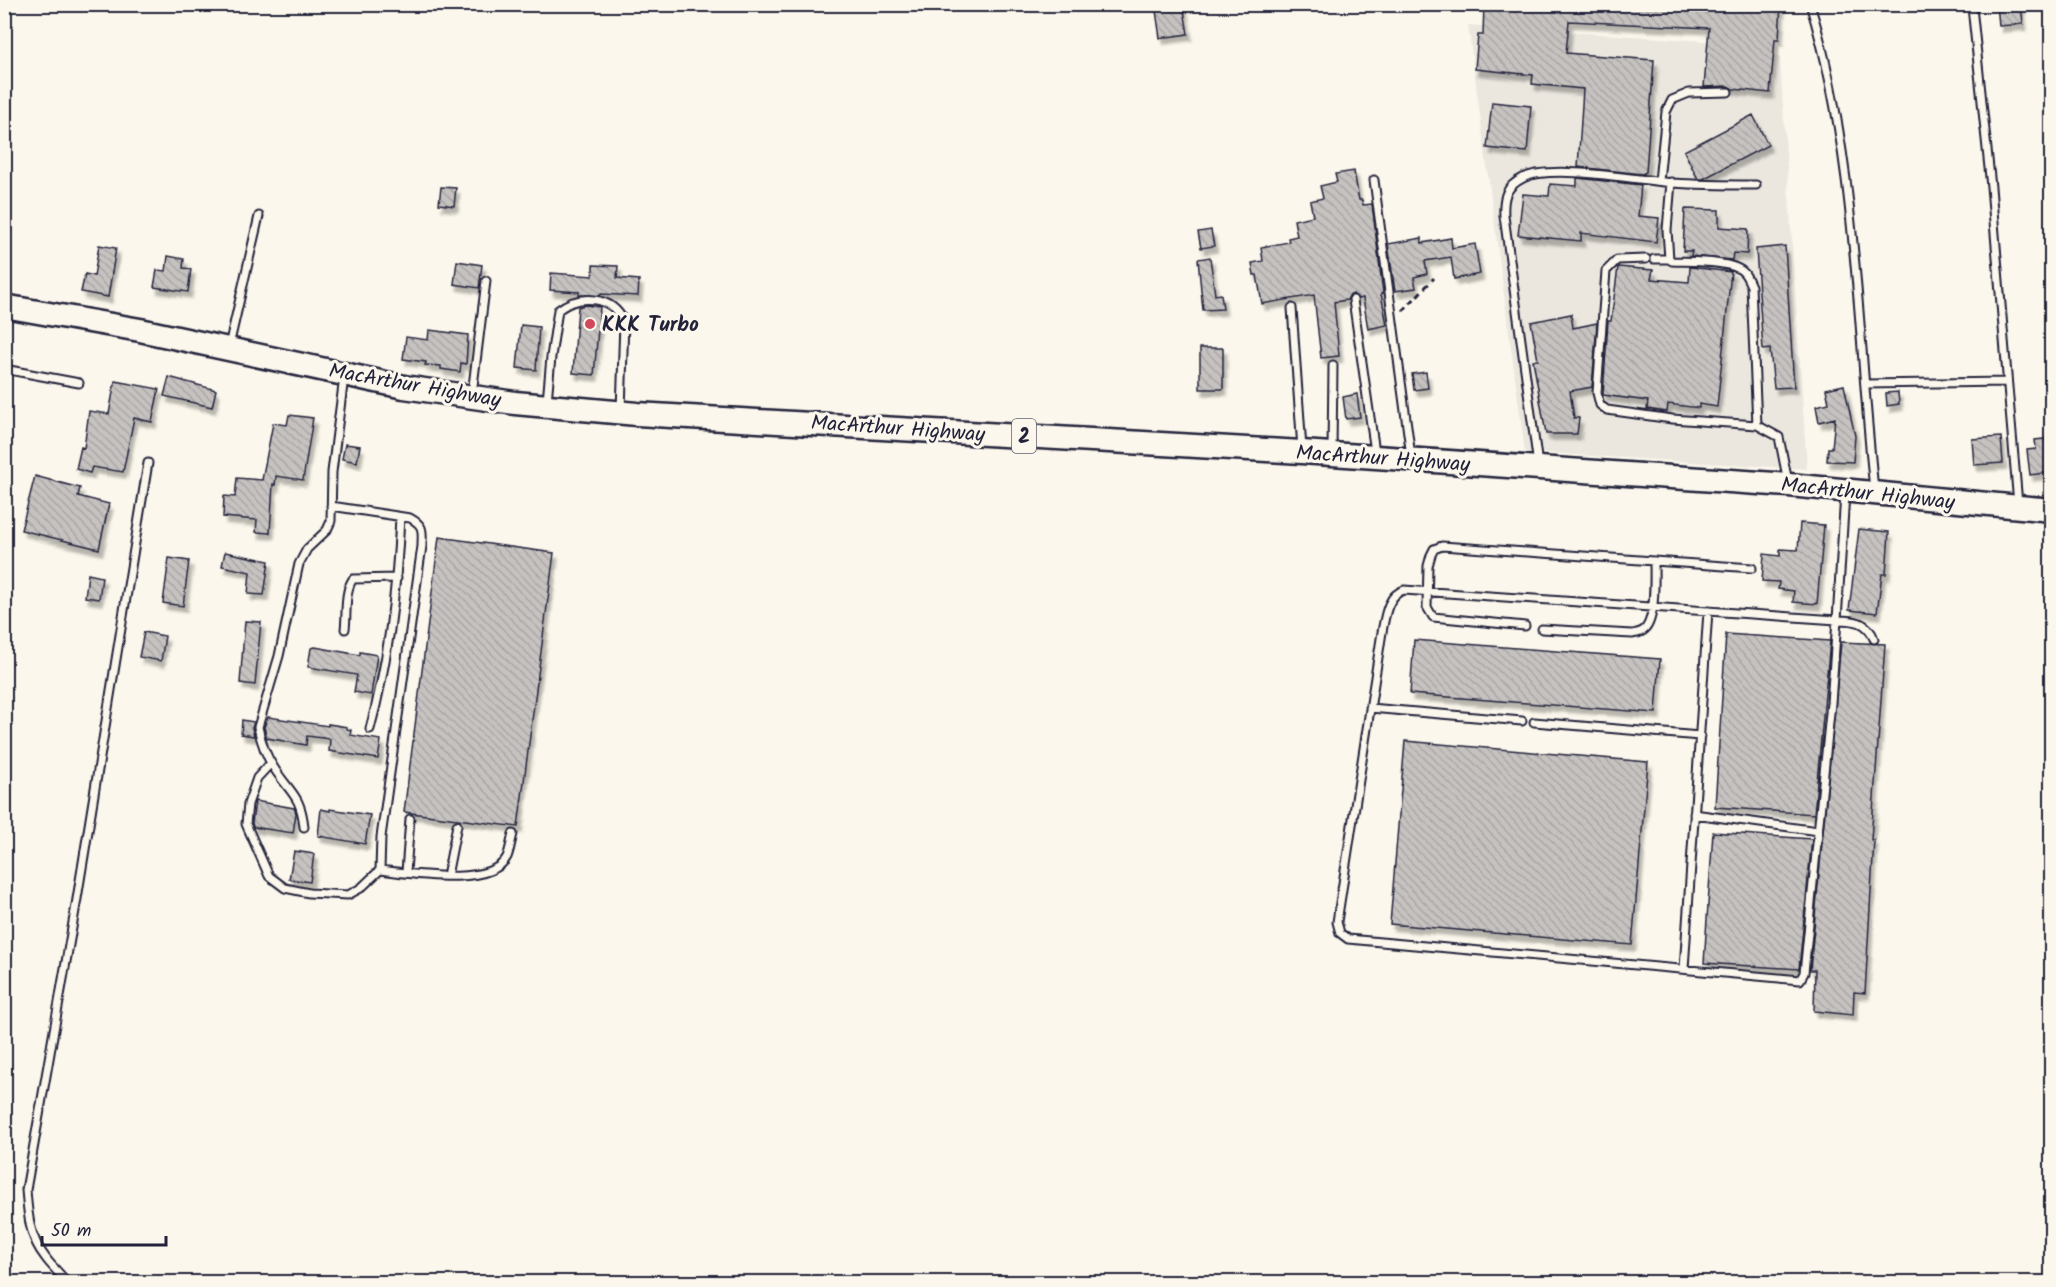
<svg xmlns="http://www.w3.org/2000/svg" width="2056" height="1287" font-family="Kalam,sans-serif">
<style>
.built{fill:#ebe7df}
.building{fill:url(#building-back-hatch);stroke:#22223b;stroke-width:1.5;filter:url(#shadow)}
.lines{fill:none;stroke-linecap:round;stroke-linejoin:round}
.service-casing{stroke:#22223b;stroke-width:11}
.trunk-casing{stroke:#22223b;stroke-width:27}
.path{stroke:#22223b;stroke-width:3;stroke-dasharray:6 4.5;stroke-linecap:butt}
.service{stroke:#fbf7ec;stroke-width:7}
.trunk{stroke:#fbf7ec;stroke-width:22}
.poi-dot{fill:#d1495b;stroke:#fbf7ec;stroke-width:2}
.labels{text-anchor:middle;stroke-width:6;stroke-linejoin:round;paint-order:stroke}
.shield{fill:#fbf7ec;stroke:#636270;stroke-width:1.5}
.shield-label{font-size:20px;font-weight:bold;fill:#22223b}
.poi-label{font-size:21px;font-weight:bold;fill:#22223b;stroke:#fbf7ec;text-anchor:start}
.street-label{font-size:21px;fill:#22223b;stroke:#fbf7ec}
</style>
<defs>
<pattern id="building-back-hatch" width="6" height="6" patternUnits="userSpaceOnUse" patternTransform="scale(1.5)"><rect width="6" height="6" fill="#c6c2c0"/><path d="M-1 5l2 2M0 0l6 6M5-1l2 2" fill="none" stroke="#aaa6a6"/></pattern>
<filter id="shadow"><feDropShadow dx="3.5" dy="6" stdDeviation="1.5" flood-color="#0004"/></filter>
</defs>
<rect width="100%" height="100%" fill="#fbf7ec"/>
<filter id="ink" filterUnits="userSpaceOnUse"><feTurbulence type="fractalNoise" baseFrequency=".0167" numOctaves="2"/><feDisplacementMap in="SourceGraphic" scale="12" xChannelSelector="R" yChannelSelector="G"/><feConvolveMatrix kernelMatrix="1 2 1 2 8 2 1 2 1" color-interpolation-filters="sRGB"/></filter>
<g filter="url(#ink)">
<path class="built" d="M1468 25 1779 46 1807 469 1525 452Z"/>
<path class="building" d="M1155 4H1183L1188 34 1160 38Z
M1484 4H1781L1779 39H1775L1770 93 1733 89 1728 86 1704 87 1709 28 1569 21 1566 53 1654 60 1646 172 1642 174 1578 167 1583 89 1532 84 1533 75 1475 69 1478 35H1483Z
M1997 4H2021L2023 24 1999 26Z
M1492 102 1531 106 1527 152 1487 148Z
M1753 115 1768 145 1703 179H1698L1684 151Z
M1354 171 1359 200H1362L1363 205 1372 204 1383 293 1381 294 1387 325 1368 329 1363 298 1358 299 1353 294 1349 296 1347 300 1334 302 1339 356 1321 358 1314 295 1262 304 1257 275H1254L1252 263 1263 261 1261 247 1289 242 1288 238 1297 236 1294 220 1313 216 1310 201 1323 198 1320 186 1337 182 1335 174Z
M1577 178 1641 185 1638 216 1659 218 1656 242 1581 233V241L1518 235 1523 194 1549 196 1550 184 1577 186Z
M441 187 456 188 454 206 439 204Z
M1685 209 1719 210V227L1748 229 1747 254 1733 253 1732 260 1691 256 1692 251H1683Z
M1211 230 1214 246 1201 248 1198 232Z
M1422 238V243L1451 238 1452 248 1475 244 1480 274 1454 279 1451 257 1425 261 1427 274 1414 277 1416 288 1395 291 1388 244Z
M99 245 116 248 108 297 81 292 85 274 94 276Z
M1785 246 1794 387 1774 388 1770 349 1763 350 1756 249Z
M168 256 184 259 183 268 191 269 188 292 154 287 157 270 166 271Z
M1210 257 1215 295 1221 294 1223 309 1203 310 1198 259Z
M457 261 482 265 479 288 454 284Z
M593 265 618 266 617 278 639 280 638 296 601 294 600 296 579 295V292L550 290 551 273 593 276Z
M1618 267 1653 270 1651 279 1689 282 1690 267 1731 272 1717 407 1699 404V408L1668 404 1667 412 1647 409 1648 401 1603 395 1608 321H1611Z
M585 305 600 307 594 375 573 373 578 307Z
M1571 314 1573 328 1597 323 1592 387 1570 391 1574 418H1579L1577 434H1546L1533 360H1538L1531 322Z
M521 325 539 327 536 370 517 368Z
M429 330 468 335 466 364 461 363 460 372 441 369V366L425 365 426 362 403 359 406 337 428 340Z
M1200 348H1223V389H1200Z
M1426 372 1428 388 1414 390 1412 374Z
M169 377 216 390 212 407 164 396Z
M115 381 159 389 152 422 134 418 123 472 92 467 90 473 76 469 81 447 84 448 89 411 109 414Z
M1844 385 1855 436 1853 462 1827 461 1828 448H1832L1835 418 1819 422 1816 406 1829 403 1826 389Z
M1898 392 1899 404 1887 406 1886 393Z
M1357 394 1360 417 1346 419 1343 397Z
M289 415 313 418 303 480 276 476 275 485 273 484 270 533 256 532 257 520 223 517 224 496 235 497 237 478 262 480 273 423 287 425Z
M2001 437 2003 463 1974 465 1972 439Z
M2052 438V472L2030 475 2027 450 2036 449 2035 440Z
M345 444 360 446 357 462 342 459Z
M35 476 80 488 78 496 109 504 99 549 21 530Z
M1800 523 1824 525 1817 604 1793 602 1794 591 1778 589 1779 582 1762 581 1764 554 1780 556V549L1798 550Z
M1859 529 1889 532 1886 574H1882L1877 613 1849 610Z
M439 537 554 553 518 827 404 812Z
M225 552 269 561 264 595 248 594 250 572 222 566Z
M169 558 189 561 183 606 163 603Z
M88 574 102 577 99 599 85 597Z
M245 621 261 622 255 685 240 683Z
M144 632 165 636 161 661 139 657Z
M1726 634 1830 641 1814 814 1715 807Z
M1414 640 1660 659 1656 713 1410 694Z
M1841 642 1885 644 1871 840H1874L1865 993 1854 992 1853 1015 1814 1011 1815 970H1810Z
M315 647 360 655V652L377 655 371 695 354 692 357 675 308 667 311 648Z
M268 717 328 726V724L347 727V729L351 730 350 735 381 740 378 759 329 751 330 739 307 736 306 745 267 738 264 727Z
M242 720 254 722 252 728 254 736 241 734Z
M1405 741 1648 762 1632 945 1390 924Z
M255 801 294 808 296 813 293 833 253 827 252 823Z
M321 809 330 811V809L370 815 365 844 318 836Z
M1713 832 1812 839 1799 969 1704 963Z
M294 851 314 854 310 882 289 879Z"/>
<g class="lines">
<defs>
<path id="service" d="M1810 4C1857 157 1857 330 1874 489
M1972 7 1991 187 2018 504
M1374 180 1411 456
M1659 181 1666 112 1672 100 1689 93 1728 92
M1671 182 1667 230 1669 259 1672 261C1687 262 1734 260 1744 273 1747 276 1749 282 1751 286L1757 425
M1646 259 1617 260 1606 271 1597 393 1600 405 1607 410 1672 419 1757 425 1779 437 1788 482
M1654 259H1669
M1353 300 1375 452
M1292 308 1302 449
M229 346 259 216
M4 369 79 383
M1865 384 2007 382
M472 394 486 281
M547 402 551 357 558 310C579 294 612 295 624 322L621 410
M1332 452 1333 365
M1538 465 1504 216C1503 198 1505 187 1523 178 1552 164 1638 180 1673 183 1701 185 1729 185 1756 185
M1845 494 1837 620C1854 620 1868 621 1874 639
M1404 590 1837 620 1831 703 1804 973 1800 980 1348 939 1340 933 1337 922 1382 632C1385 617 1387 595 1404 590Z
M1525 626 1433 617 1427 607 1428 566 1431 555 1434 549 1442 546 1752 568
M345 629C347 615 344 591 353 579L397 578
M1542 629 1632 634C1637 633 1641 633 1645 629 1656 618 1654 577 1654 561
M1370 708 1522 721
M1534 722 1700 736
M370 729C388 663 397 585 400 517
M271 763 257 778 248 804 246 824 269 876 285 888 309 893 348 895 361 888 380 870 381 837 422 546C422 531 425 526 410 518L331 506
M1694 814 1818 831
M304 827C301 795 290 793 274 768 266 756 261 742 258 727L279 656 299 564 307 549 327 530 331 521 332 472 344 377
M380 870C408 873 491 888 507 857 510 850 511 841 513 834
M406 872 410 819
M447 876 457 825
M1684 969 1708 611
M66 1282C60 1273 51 1266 45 1257 29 1237 28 1214 26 1190L76 905 148 463"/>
<path id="trunk" d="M4 306 140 330 404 387 515 403 637 414 1302 452 1789 485 2052 510"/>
</defs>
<use href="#service" class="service-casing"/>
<use href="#trunk" class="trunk-casing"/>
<path class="path" d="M1403 311 1434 278"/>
<use href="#service" class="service"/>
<use href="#trunk" class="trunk"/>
</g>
</g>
<circle class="poi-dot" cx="590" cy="324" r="6"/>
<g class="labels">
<rect class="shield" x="1012" y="419" width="24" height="34" rx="4.5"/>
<g class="shield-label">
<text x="1024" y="443">2</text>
</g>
<g class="poi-label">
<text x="602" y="331">KKK Turbo</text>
</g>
<g class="street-label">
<text transform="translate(415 385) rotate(10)" y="7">MacArthur Highway</text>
<text transform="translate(898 428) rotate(4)" y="7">MacArthur Highway</text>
<text transform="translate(1383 458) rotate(4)" y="7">MacArthur Highway</text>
<text transform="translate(1868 493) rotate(6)" y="7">MacArthur Highway</text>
</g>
</g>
<rect width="2056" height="1287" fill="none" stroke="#fbf7ec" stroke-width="24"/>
<rect x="12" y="12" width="2032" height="1263" fill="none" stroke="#22223b" stroke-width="2" filter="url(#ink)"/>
<path d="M42 1236v9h124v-9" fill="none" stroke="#22223b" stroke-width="3"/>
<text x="51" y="1236" font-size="18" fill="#22223b" stroke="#fbf7ec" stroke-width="4.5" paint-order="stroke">50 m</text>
</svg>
